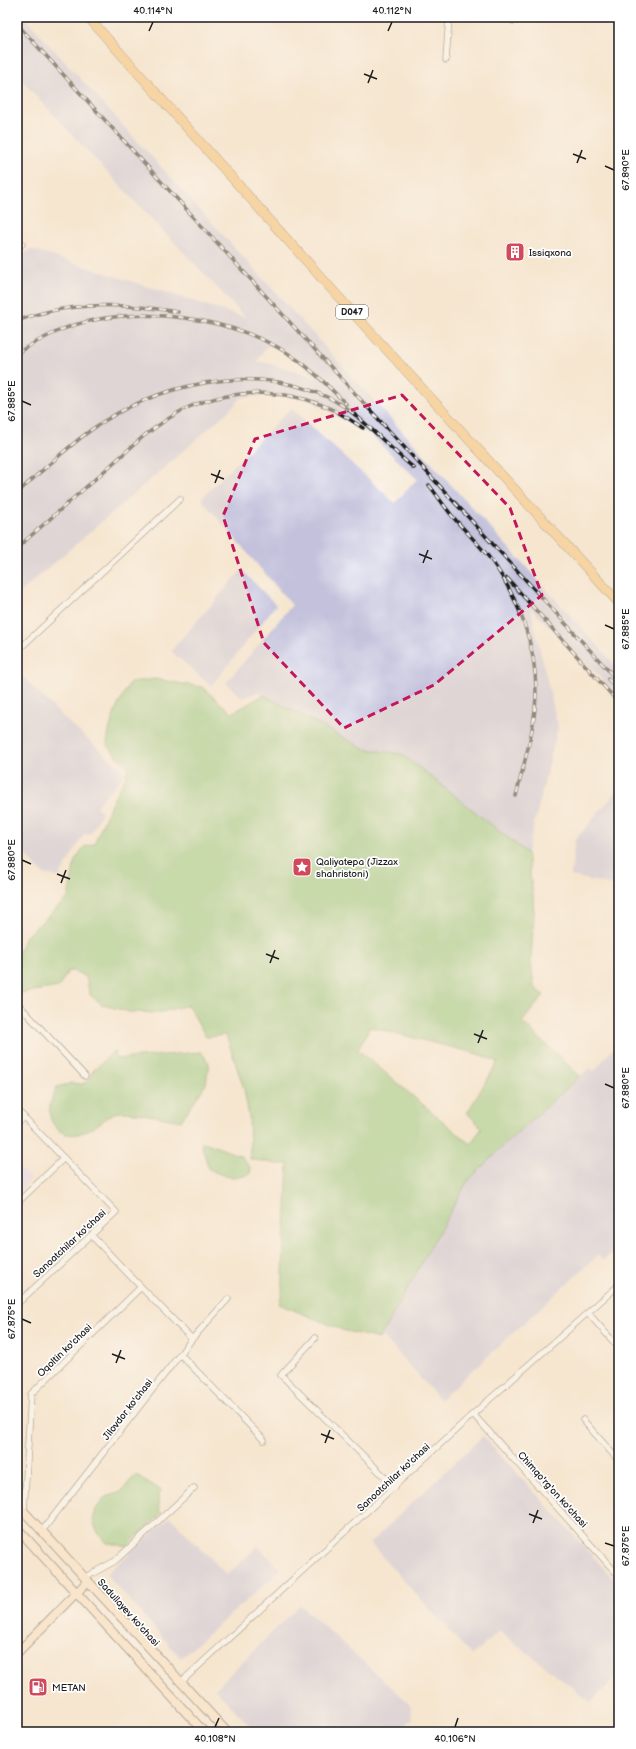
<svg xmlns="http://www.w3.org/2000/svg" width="636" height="1749" font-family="'Balsamiq Sans',sans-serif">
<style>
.built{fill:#dfd5f5}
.industrial{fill:#c3c1db;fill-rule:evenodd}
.green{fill:#90c97d;stroke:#56724c;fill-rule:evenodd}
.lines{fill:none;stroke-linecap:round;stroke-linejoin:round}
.street-casing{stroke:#68635b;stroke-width:7}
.secondary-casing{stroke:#68635b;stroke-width:10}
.primary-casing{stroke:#68635b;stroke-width:10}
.street{stroke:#fff;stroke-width:5.5}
.secondary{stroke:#fde5c5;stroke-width:8}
.primary{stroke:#f9bf6d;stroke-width:9}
.rail-casing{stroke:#1c1c1c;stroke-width:3.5}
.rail{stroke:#fff;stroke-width:2;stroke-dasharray:6;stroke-linecap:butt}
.marked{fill:none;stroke:#c2185b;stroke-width:3;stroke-dasharray:8 5;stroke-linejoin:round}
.ticks{fill:none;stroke:#1c1c1c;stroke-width:1.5}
.labels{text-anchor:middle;stroke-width:3.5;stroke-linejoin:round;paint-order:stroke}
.shield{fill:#fff;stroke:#606060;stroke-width:1}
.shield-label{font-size:9px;font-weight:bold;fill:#1c1c1c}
.poi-label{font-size:10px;fill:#1c1c1c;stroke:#fff;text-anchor:start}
.street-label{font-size:10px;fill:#1c1c1c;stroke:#fff}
.neatline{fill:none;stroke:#1c1c1c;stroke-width:1.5}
.ticks-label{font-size:10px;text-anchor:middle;fill:#1c1c1c}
</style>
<rect width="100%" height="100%" fill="#fff"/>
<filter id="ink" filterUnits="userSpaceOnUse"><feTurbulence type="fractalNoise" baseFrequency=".025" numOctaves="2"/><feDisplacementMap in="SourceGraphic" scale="8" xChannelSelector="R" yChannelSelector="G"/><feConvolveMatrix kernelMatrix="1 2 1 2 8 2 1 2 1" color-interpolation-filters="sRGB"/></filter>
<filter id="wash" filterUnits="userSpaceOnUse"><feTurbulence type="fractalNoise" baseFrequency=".012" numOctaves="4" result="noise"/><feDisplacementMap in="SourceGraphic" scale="16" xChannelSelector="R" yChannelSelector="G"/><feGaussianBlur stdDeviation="0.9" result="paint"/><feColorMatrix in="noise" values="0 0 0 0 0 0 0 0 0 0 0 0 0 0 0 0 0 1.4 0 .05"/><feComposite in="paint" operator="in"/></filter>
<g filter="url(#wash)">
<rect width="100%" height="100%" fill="#f5e6cf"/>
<path class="built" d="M17 1166 31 1179 17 1193Z"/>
<path class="industrial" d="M17 17H24L619 669V696L530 607 558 727 527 853 402 754 364 749 258 692 243 698 226 683 292 605 201 499 291 408 395 503 417 479 370 434 310 400 272 395 240 398 235 405 173 460 17 595V260L30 249 246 318 91 155 17 75ZM268 345 289 354 319 379 293 370 257 361Z
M242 570 276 605 211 686 171 651Z
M17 671 68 722 126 773 96 806 102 812 90 834 85 833 59 877 43 874 17 845Z
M619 789V890L613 885 571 876 575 840Z
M619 1042V1247L604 1260 598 1255 440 1400 382 1335 467 1182 503 1146 580 1076 591 1068 594 1071Z
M483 1436 619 1585V1675L591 1702 499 1631 472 1656 370 1543Z
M170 1517 227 1575 258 1546 281 1570 181 1658 106 1574Z
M300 1605 410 1704 412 1719 399 1732H256L215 1689Z"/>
<path class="green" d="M155 679 202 687 232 713 264 695 364 749 402 754 527 853 533 895 534 915 531 961 534 987 544 995 522 1022 580 1076 503 1146 467 1182 379 1339 342 1330 279 1304 282 1293 288 1164H277L250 1159 249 1117 244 1089 226 1035 206 1037 188 1005 158 1013 129 1012 103 1005 90 995 86 977 74 971H68L59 987 20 993 17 991V957L25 937 68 898 75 860 84 847 94 844 113 800 125 778 129 766 117 757 107 744C109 721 119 702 130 682ZM370 1027 478 1054 498 1062 467 1113 482 1128 470 1144 358 1050Z
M115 1050 116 1059 201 1052 209 1063 206 1084 181 1121C166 1119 127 1109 114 1113 110 1114 107 1118 104 1120 88 1132 65 1145 52 1122 46 1110 52 1098 57 1087L72 1083 82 1084 89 1080 92 1072Z
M204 1142 241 1156 251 1168 250 1174C234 1180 224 1177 209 1169L202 1147 201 1143Z
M137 1475 162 1491 158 1495 159 1511 162 1513 127 1546 107 1543 98 1533 93 1521 96 1509 105 1497 121 1492 130 1481Z"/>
</g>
<g filter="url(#ink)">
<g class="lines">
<defs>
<path id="street" d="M511 17 513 21
M446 60 449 17
M17 239 22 244 17 248
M17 651 180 499
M17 1003 85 1076
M17 1110 116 1212 17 1304
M17 1122 24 1117
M17 1203 64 1158
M91 1235 141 1287
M588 1313 619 1348
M315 1338 281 1375 395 1487
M180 1354 264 1440
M473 1414 619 1576
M583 1420 619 1461
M24 1512 31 1394 141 1287 192 1339
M42 1531 192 1339 228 1299
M84 1578 115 1561 194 1488
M180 1683 473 1414 619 1285"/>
<path id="secondary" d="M17 1504 227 1732
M17 1528 204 1732
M17 1653 87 1582"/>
<path id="primary" d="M88 17 352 312 619 603"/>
</defs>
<use href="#street" class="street-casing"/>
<use href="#secondary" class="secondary-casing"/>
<use href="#primary" class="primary-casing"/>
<use href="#street" class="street"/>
<use href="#secondary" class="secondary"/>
<use href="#primary" class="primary"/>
<defs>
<path id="rail" d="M17 24 619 682
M17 321C68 301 126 303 178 312
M17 353C32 344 47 336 63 329 133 302 239 316 299 361 316 373 331 389 346 404
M429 485C437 495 444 506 453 517 465 531 480 545 491 560 518 597 536 645 536 691 536 726 524 762 516 796
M17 493C41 472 65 449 91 430 157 383 252 362 327 397 360 412 386 446 414 468
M17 548 145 435C159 425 173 414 189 407 232 389 286 388 329 408 341 413 352 421 363 428
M507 578 619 703
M608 679 619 690"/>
</defs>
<use href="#rail" class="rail-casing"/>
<use href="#rail" class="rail"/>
</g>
</g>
<path d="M0 0H636V1749H0ZM402 395 510 508 542 595 434 685 344 728 264 643 223 516 255 439Z" fill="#f5e6cf" fill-opacity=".55" fill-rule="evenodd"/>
<path class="marked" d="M402 395 510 508 542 595 434 685 344 728 264 643 223 516 255 439Z"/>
<path class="ticks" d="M149 31 153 22M388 31 392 22M364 74 377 79M368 83 373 70M573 154 586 159M577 163 582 150M605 166 614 170M22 401 31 405M211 474 224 479M215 483 220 470M419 554 432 559M423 563 428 550M605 625 614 629M22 860 31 864M57 874 70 879M61 883 66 870M266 954 279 959M270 963 275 950M474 1034 487 1039M478 1043 483 1030M605 1084 614 1088M22 1319 31 1323M112 1354 125 1359M116 1363 121 1350M321 1434 334 1439M325 1443 330 1430M529 1514 542 1519M533 1523 538 1510M605 1543 614 1546M215 1727 219 1718M455 1727 458 1718"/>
<defs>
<symbol id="building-square" viewBox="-11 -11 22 22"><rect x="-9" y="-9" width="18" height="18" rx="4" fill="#d1495b" stroke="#fff"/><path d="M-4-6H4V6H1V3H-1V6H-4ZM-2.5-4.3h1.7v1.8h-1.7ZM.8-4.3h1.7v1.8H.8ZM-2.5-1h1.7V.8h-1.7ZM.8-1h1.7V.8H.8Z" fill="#fff"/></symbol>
<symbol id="sight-square" viewBox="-11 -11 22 22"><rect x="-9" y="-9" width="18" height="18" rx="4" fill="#d1495b" stroke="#fff"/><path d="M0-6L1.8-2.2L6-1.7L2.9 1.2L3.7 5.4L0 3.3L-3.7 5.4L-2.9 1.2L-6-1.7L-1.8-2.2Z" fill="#fff"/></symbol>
<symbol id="fuel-square" viewBox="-11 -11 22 22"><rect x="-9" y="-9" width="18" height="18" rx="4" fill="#d1495b" stroke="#fff"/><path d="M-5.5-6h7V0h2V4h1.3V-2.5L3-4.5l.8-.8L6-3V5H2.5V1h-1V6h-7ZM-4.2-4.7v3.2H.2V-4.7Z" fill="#fff"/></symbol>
</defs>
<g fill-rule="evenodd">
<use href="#building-square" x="504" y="241" width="22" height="22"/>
<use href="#sight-square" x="291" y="856" width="22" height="22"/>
<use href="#fuel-square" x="27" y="1676" width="22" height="22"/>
</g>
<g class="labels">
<rect class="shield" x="336" y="305" width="32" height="14" rx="3"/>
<g class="shield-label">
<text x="352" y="315">D047</text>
</g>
<g class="poi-label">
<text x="529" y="256">Issiqxona</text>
<text x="316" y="865">Qaliyatepa (Jizzax<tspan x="316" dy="12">shahristoni)</tspan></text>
<text x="52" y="1691">METAN</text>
</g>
<g class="street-label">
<text transform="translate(69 1243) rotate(-43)" y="4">Sanoatchilar ko'chasi</text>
<text transform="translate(64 1350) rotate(-44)" y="4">Oqoltin ko'chasi</text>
<text transform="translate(127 1409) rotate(-52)" y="4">Jilovdor ko'chasi</text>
<text transform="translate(393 1477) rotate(-43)" y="4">Sanoatchilar ko'chasi</text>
<text transform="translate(553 1489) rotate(48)" y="4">Chimqo'rg'on ko'chasi</text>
<text transform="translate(129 1612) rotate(48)" y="4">Sadullayev ko'chasi</text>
</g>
</g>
<rect width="636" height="1749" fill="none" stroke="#fff" stroke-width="44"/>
<rect x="22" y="22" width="592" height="1705" class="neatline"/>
<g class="ticks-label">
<text x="153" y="14">40.114°N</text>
<text x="392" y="14">40.112°N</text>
<text transform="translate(625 170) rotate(-90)" y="4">67.890°E</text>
<text transform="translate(11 401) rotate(-90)" y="4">67.885°E</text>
<text transform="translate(625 629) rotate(-90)" y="4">67.885°E</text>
<text transform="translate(11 860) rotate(-90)" y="4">67.880°E</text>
<text transform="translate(625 1088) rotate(-90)" y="4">67.880°E</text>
<text transform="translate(11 1319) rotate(-90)" y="4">67.875°E</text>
<text transform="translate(625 1546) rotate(-90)" y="4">67.875°E</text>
<text x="215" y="1742">40.108°N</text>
<text x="455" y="1742">40.106°N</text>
</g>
</svg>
